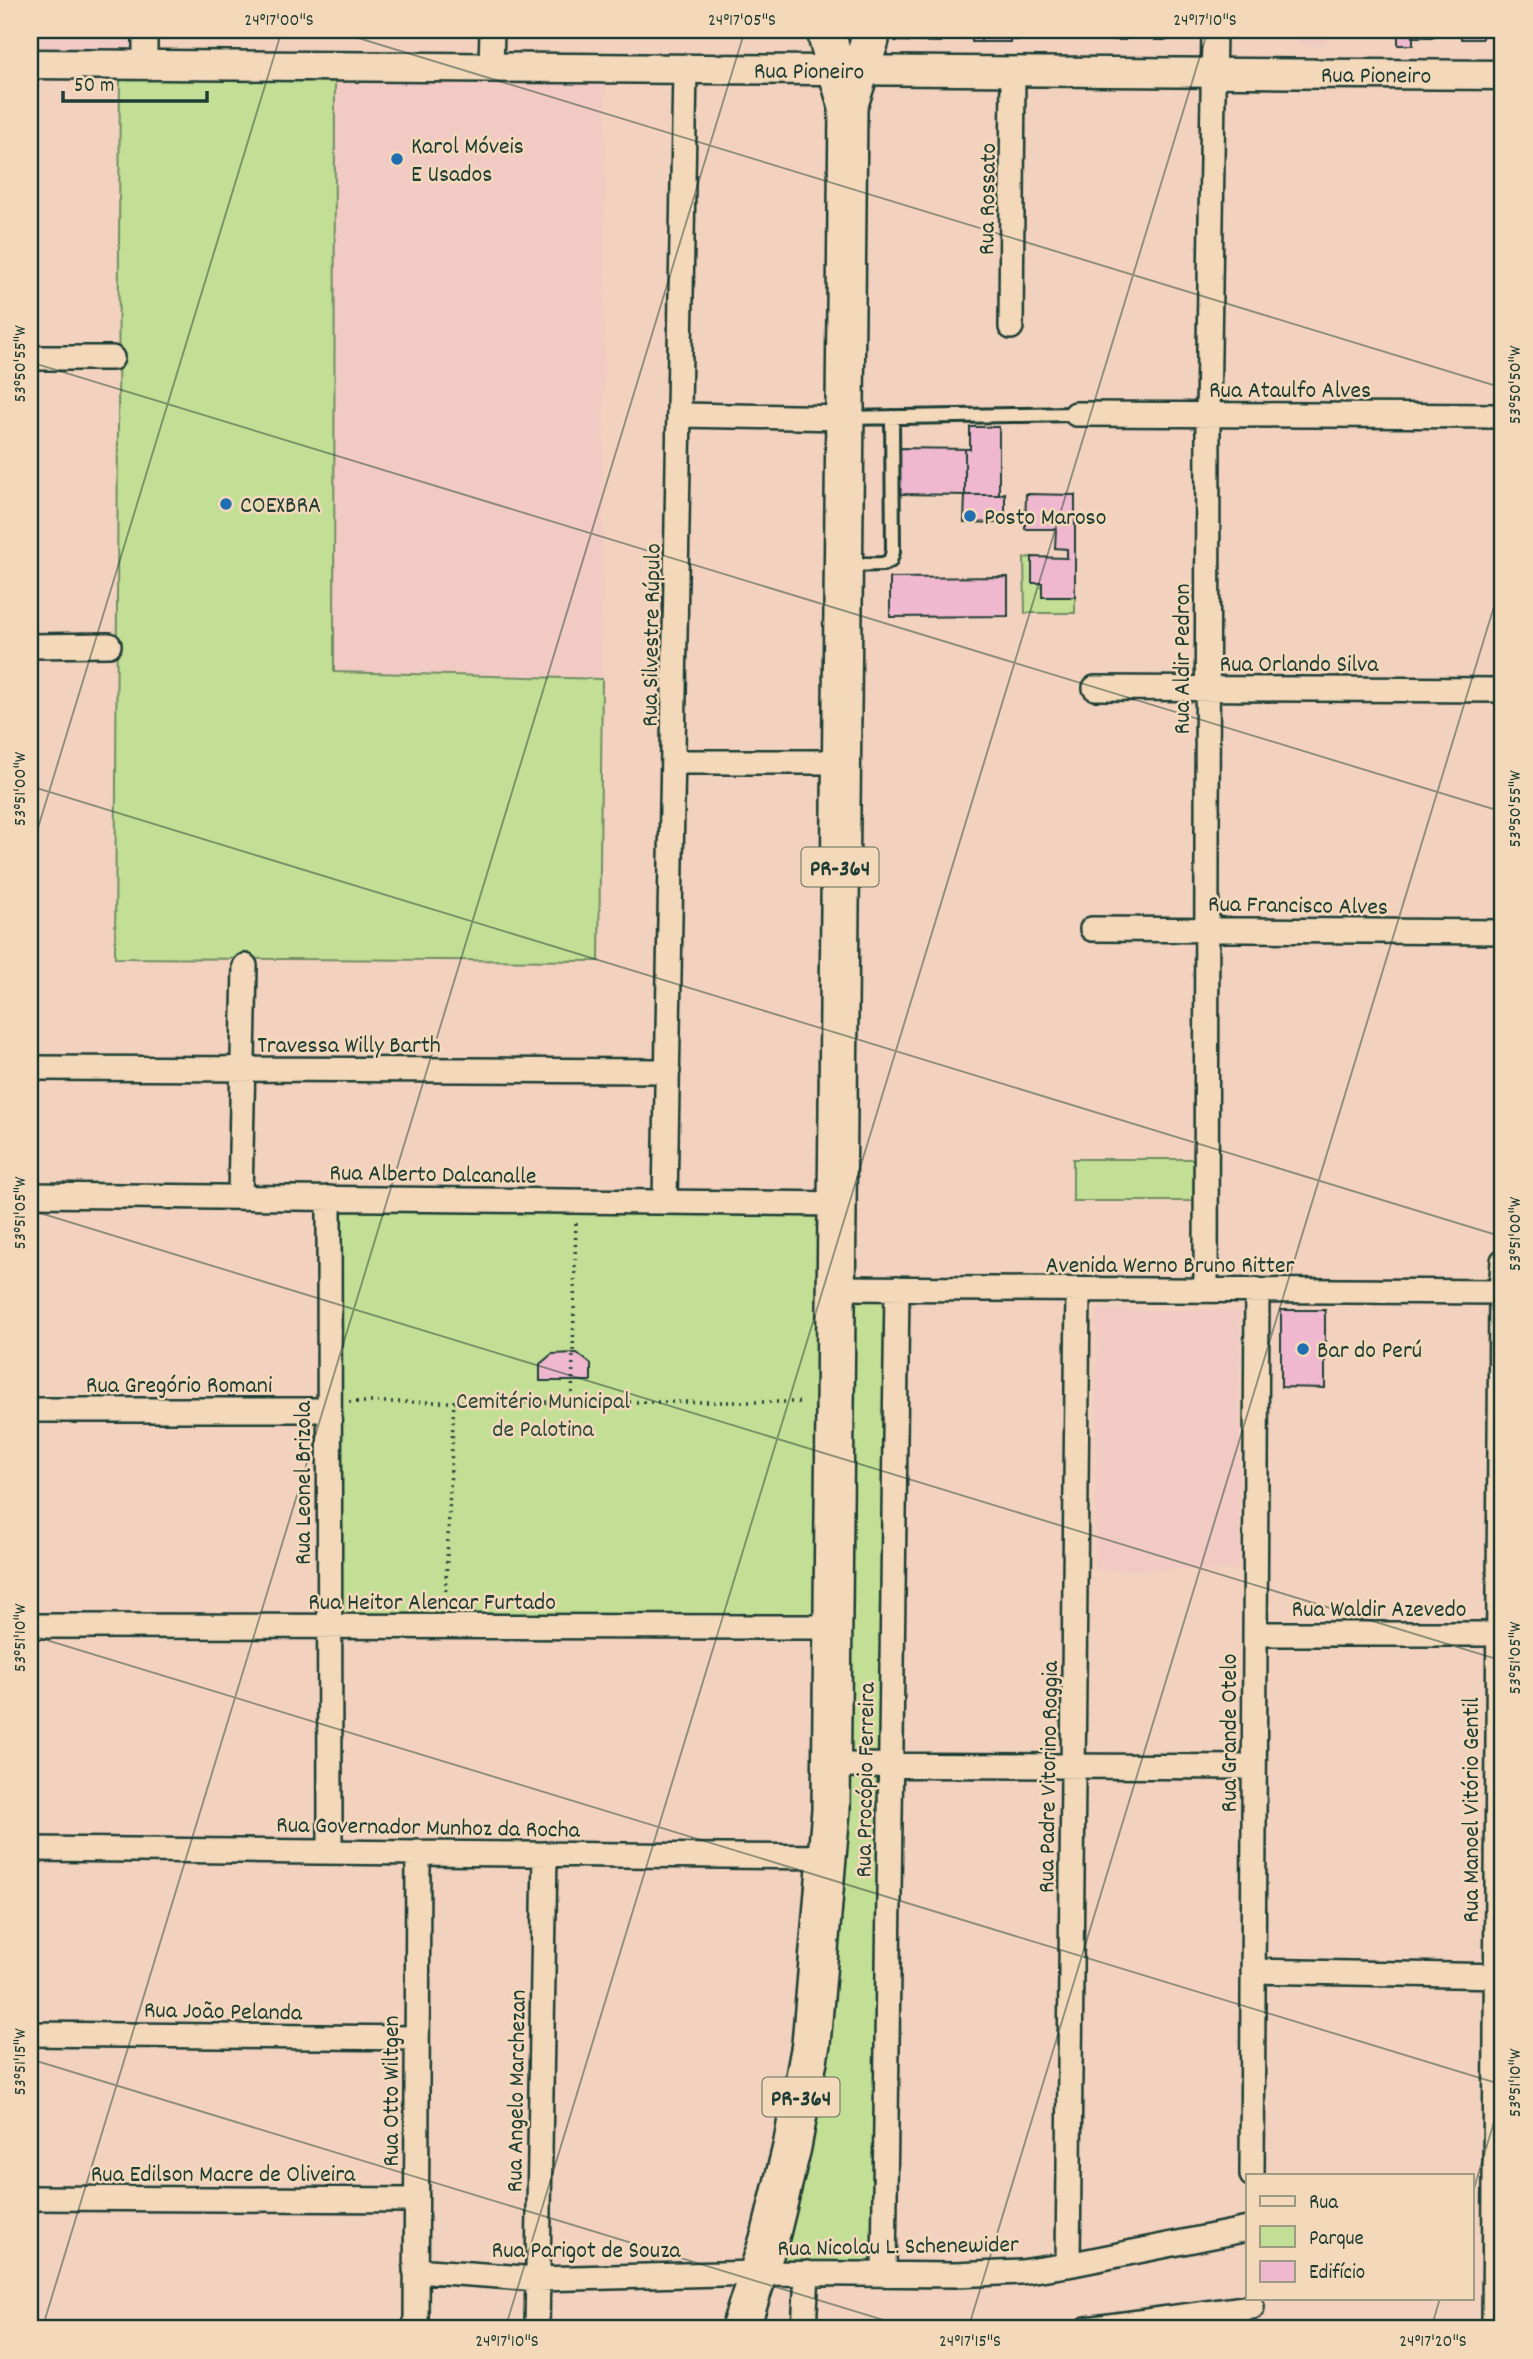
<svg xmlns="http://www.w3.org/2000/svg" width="1533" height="2359" font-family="Dekko,sans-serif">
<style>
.built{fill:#f1cac3}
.green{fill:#c3de95;stroke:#718e64;stroke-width:2}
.building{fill:#efb8ce;stroke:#1f3d34;stroke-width:2}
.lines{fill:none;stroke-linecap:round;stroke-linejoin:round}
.service-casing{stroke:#1f3d34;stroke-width:18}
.minor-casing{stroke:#1f3d34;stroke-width:28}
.tertiary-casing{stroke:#1f3d34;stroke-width:33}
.primary-casing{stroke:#1f3d34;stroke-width:42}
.path{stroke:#1f3d34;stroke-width:3.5;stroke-dasharray:2 5;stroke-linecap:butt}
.service{stroke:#f3d9ba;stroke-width:12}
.minor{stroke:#f3d9ba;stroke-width:23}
.tertiary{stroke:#f3d9ba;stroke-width:28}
.primary{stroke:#f3d9ba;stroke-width:37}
.ticks{fill:none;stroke:#1f3d34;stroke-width:2;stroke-opacity:0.45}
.poi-dot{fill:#1f6fb2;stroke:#f3d9ba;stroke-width:2.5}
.labels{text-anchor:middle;stroke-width:5;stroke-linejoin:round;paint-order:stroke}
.shield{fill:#f3d9ba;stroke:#5f6c5c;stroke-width:2}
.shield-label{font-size:23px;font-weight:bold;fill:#1f3d34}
.street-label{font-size:24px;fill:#1f3d34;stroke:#f3d9ba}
.poi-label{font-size:24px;fill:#1f3d34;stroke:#f3d9ba;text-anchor:start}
.park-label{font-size:24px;fill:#2f4d3e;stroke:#f3d9ba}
.neatline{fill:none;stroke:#1f3d34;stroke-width:2.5}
.ticks-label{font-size:18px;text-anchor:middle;fill:#1f3d34}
</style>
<rect width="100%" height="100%" fill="#f2d2be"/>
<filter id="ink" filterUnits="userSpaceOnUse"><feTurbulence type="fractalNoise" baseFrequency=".0143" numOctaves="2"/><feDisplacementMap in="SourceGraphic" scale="14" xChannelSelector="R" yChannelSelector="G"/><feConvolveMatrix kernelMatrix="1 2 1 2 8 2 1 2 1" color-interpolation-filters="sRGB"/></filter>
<g filter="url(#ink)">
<path class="built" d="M30 30H145V65L30 64Z
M895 30H981V42L895 41Z
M1298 30H1327L1326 45H1297Z
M335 66 606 68 602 679 334 672Z
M1097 1309 1240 1310 1239 1570H1095Z"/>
<path class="green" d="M120 65 335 66 334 672 602 679 599 961 115 958Z
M1032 557V583H1042V597H1075V613H1025L1024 558Z
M1073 1159H1206V1201H1073Z
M329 1198 836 1204V1288H897L884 2272 756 2273 792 2147 834 1627 328 1628Z"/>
<path class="building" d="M895 30H941V42L895 41Z
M972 30H981V42H972Z
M981 30H1010V42H981Z
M1010 30H1039V40H1010Z
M1086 30H1125V40L1086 39Z
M1129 30H1169L1168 40H1155V35H1128Z
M1398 30H1413V45H1398Z
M1413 30H1436V37H1413Z
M1461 30H1503V32H1482V39H1461Z
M970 427H999V495L1005 493V523L964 522 965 495 899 494 900 448 970 449Z
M970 427H999V495H965V449H970Z
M1026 494 1075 495V597H1042V583H1032V557L1067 558V549L1055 548 1056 529H1025Z
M1008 577V616L890 617V578Z
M1281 1310H1325V1388L1281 1387Z
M577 1353 591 1364V1381H540V1364L552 1354Z"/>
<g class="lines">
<defs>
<path id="service" d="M846 418 1076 414
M847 565 883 564 890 561 893 552 892 417"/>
<path id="minor" d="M145 65V30
M491 68 492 30
M1011 327 1013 72
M30 358H112
M1076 414 1503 416
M680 415 846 418
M30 646 109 645
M1095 688 1503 690
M673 762H841
M1092 929 1503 932
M30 1068 668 1071
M30 1195 836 1204
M240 1197 245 966
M329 1198 330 1852
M665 1202 685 69
M836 1288 1503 1292
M1206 1289 1208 415 1214 30
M30 1410H328
M30 1626 834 1627
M1255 1634H1503
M831 1765 1254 1767
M30 1849 827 1857
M1253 1971 1503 1976
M30 2034 416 2038
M1252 2175 1257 1290
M30 2198 416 2200
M1068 2265 1078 1290
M415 2270 538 2279 756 2273 955 2275 1021 2272 1068 2265 1248 2229
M884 2272 897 1288
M416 2329 418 1852
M537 2329 545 1854
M804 2329 807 2273
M1087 2329 1252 2307
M1494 2329 1501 1292 1503 1261"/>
<g id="tertiary">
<path id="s1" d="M30 64 1503 75"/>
</g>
<path id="primary" d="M848 107 870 40V30
M740 2329 771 2233 792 2147 811 2044 831 1810 848 107 828 40V30"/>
</defs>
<use href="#service" class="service-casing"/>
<use href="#minor" class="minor-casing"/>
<use href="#tertiary" class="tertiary-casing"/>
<use href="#primary" class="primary-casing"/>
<path class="path" d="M572 1400 576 1220
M349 1402H801
M445 1605 454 1400"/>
<use href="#service" class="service"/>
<use href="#minor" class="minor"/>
<use href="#tertiary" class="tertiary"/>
<use href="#primary" class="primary"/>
</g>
</g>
<path class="ticks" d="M332 30 1503 388M30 362 1503 812M30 786 1503 1237M30 854 282 30M30 1210 1503 1661M30 1635 1503 2085M30 2059 913 2329M1472 2195 1503 2092M42 2329 745 30M505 2329 1208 30M968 2329 1503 577M1431 2329 1440 2298"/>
<g class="poi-dot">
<circle cx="397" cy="159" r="7"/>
<circle cx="226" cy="504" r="7"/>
<circle cx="970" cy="516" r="7"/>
<circle cx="1303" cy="1349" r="7"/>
</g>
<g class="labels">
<g class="shield">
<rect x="801.5" y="847.5" width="77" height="39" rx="5"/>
<rect x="762.5" y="2077.5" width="77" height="39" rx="5"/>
</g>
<g class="shield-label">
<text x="840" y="875">PR-364</text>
<text x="801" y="2105">PR-364</text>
</g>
<g class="street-label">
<text dy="8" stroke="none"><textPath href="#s1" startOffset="779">Rua Pioneiro</textPath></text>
<text dy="8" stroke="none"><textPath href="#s1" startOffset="1346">Rua Pioneiro</textPath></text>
<text transform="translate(986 199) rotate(-89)" y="8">Rua Rossato</text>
<text x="1290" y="397">Rua Ataulfo Alves</text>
<text transform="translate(650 635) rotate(-89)" y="8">Rua Silvestre Rúpulo</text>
<text transform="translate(1181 659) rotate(-90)" y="8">Rua Aldir Pedron</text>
<text x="1299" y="671">Rua Orlando Silva</text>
<text transform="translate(1298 904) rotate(1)" y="8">Rua Francisco Alves</text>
<text x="349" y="1052">Travessa Willy Barth</text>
<text transform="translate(433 1173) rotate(1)" y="8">Rua Alberto Dalcanalle</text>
<text x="1170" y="1272">Avenida Werno Bruno Ritter</text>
<text x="179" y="1392">Rua Gregório Romani</text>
<text transform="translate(302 1483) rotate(-90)" y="8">Rua Leonel Brizola</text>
<text x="432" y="1609">Rua Heitor Alencar Furtado</text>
<text x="1379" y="1616">Rua Waldir Azevedo</text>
<text transform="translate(1228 1733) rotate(-90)" y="8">Rua Grande Otelo</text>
<text transform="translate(1047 1777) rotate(-89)" y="8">Rua Padre Vitorino Roggia</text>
<text transform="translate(864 1780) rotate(-89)" y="8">Rua Procópio Ferreira</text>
<text transform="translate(1470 1810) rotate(-90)" y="8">Rua Manoel Vitório Gentil</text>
<text transform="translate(428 1826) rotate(1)" y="8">Rua Governador Munhoz da Rocha</text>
<text transform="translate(223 2010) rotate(1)" y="8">Rua João Pelanda</text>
<text transform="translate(390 2091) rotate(-90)" y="8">Rua Otto Wiltgen</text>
<text transform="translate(515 2091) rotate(-89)" y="8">Rua Angelo Marchezan</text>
<text x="223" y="2181">Rua Edilson Macre de Oliveira</text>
<text transform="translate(898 2245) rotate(-1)" y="8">Rua Nicolau L. Schenewider</text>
<text x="586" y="2257">Rua Parigot de Souza</text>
</g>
<g class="poi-label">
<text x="411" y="153">Karol Móveis<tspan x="411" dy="28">E Usados</tspan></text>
<text x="240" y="512">COEXBRA</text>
<text x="984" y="524">Posto Maroso</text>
<text x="1317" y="1357">Bar do Perú</text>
</g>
<g class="park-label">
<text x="543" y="1408">Cemitério Municipal<tspan x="543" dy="28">de Palotina</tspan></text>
</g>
</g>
<rect width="1533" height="2359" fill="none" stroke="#f3d9ba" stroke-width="77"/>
<rect x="1246" y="2174" width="228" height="126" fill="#f3d9ba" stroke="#9e9b84" stroke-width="2"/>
<rect x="1260" y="2196" width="35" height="10" fill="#f3d9ba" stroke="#9e9b84" stroke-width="2"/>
<text x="1309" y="2208" font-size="21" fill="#1f3d34">Rua</text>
<rect x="1260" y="2226" width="35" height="21" fill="#c3de95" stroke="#9e9b84" stroke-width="2"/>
<text x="1309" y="2244" font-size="21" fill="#1f3d34">Parque</text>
<rect x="1260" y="2261" width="35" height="21" fill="#efb8ce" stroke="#9e9b84" stroke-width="2"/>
<text x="1309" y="2278" font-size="21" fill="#1f3d34">Edifício</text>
<path d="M63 91v10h144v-10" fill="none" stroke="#1f3d34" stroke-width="3.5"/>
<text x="74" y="91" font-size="21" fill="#1f3d34" stroke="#f3d9ba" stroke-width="5" paint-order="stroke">50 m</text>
<rect x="38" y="38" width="1456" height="2282" class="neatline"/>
<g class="ticks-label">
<text x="279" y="25">24°17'00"S</text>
<text x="742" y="25">24°17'05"S</text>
<text x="1205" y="25">24°17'10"S</text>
<text transform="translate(19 364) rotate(-90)" y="6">53°50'55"W</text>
<text transform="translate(1514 385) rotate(-90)" y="6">53°50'50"W</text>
<text transform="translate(19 789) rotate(-90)" y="6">53°51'00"W</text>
<text transform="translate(1514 809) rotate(-90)" y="6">53°50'55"W</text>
<text transform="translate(19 1213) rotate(-90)" y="6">53°51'05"W</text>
<text transform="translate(1514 1234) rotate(-90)" y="6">53°51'00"W</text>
<text transform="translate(19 1638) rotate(-90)" y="6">53°51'10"W</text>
<text transform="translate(1514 1658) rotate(-90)" y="6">53°51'05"W</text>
<text transform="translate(19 2062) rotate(-90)" y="6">53°51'15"W</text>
<text transform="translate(1514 2083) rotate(-90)" y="6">53°51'10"W</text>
<text x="507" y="2346">24°17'10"S</text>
<text x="970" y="2346">24°17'15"S</text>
<text x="1433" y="2346">24°17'20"S</text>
</g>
</svg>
